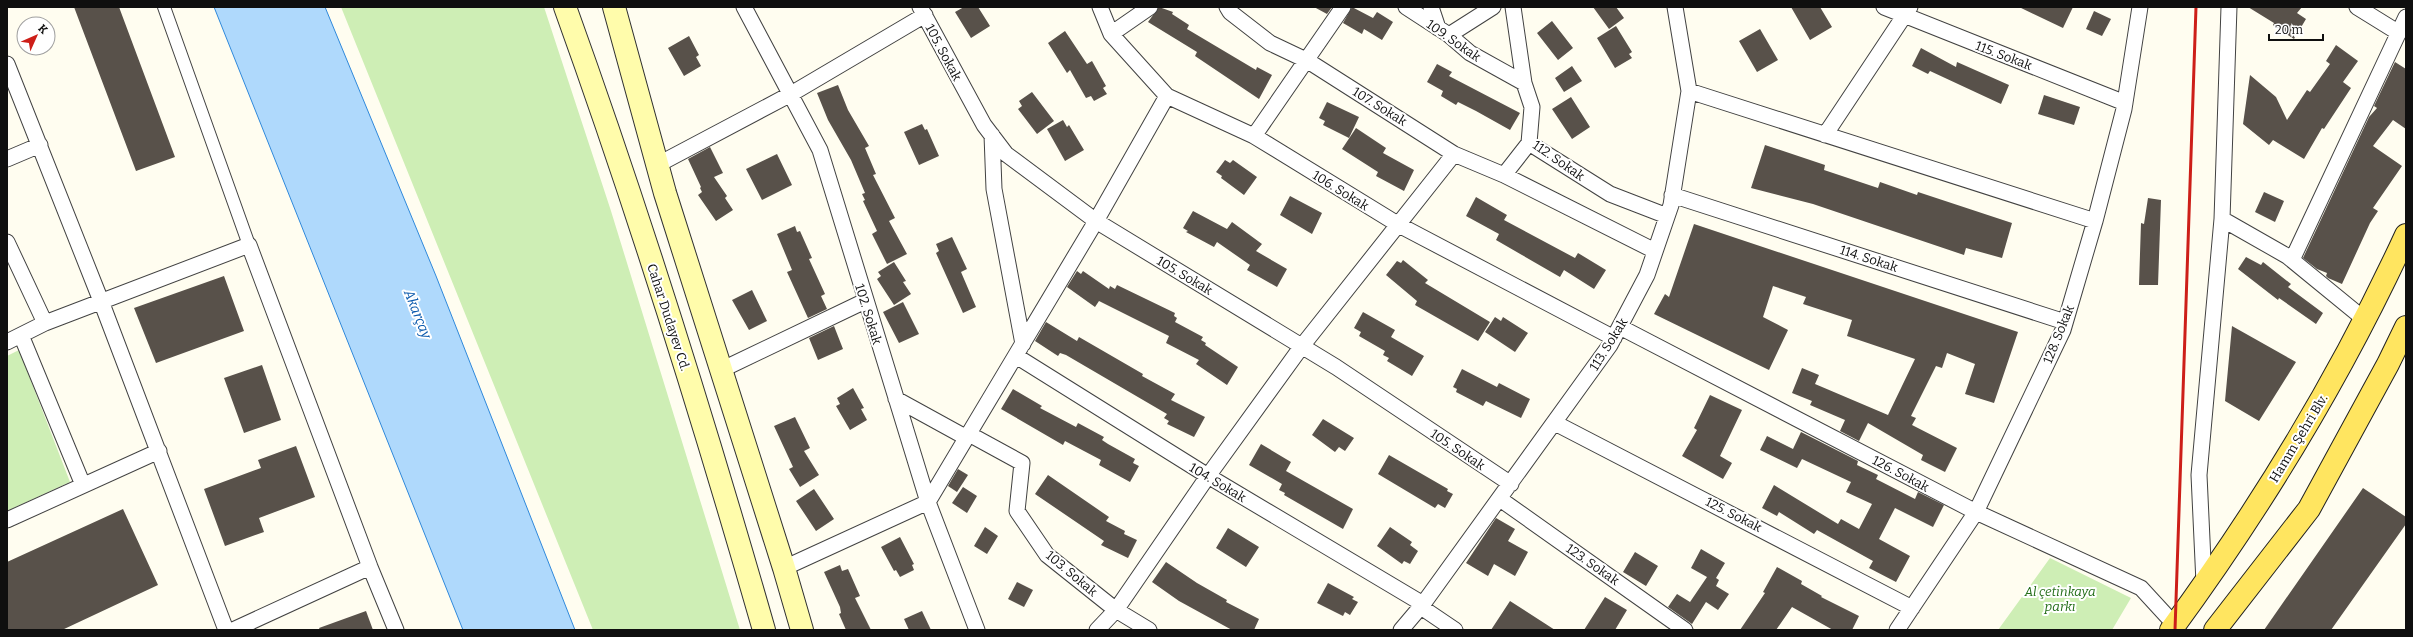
<svg xmlns="http://www.w3.org/2000/svg" width="2413" height="637" font-family="Bitter,serif">
<style>
.green{fill:#ceeeb5}
.water{fill:#afd9fc;stroke:#2f88da}
.building{fill:#58514a}
.lines{fill:none;stroke-linecap:round;stroke-linejoin:round}
.pedestrian-casing{stroke:#424242;stroke-width:14}
.minor-casing{stroke:#424242;stroke-width:17}
.secondary-casing{stroke:#313131;stroke-width:24}
.primary-casing{stroke:#202020;stroke-width:24}
.pedestrian{stroke:#fff;stroke-width:12}
.minor{stroke:#fff;stroke-width:15}
.secondary{stroke:#fffcab;stroke-width:22}
.primary{stroke:#ffe560;stroke-width:22}
.rail{stroke:#cd1e18;stroke-width:3}
.labels{text-anchor:middle;stroke-width:4;stroke-linejoin:round;paint-order:stroke}
.street-label{font-size:13px;fill:#0f0f0f;stroke:#fff}
.park-label{font-size:13px;font-style:italic;fill:#236d18;stroke:#fff}
.water-label{font-size:14px;font-style:italic;fill:#0b5aad;stroke:#fff}
</style>
<rect width="100%" height="100%" fill="#fffdf0"/>
<path class="green" d="M341 7H544L611 211 740 630H593Z
M19 350 70 482 7 511V356Z
M2050 558 2131 598 2112 630H1998Z"/>
<path class="water" d="M214 7H325L436 276 575 630H463Z"/>
<path class="building" d="M74 7H119L175 157 136 171Z
M964 7H978L990 26 971 38 955 12Z
M1159 7 1173 12 1172 14 1189 25 1187 29 1256 70 1257 67 1272 75 1259 99 1195 56 1197 52 1148 22Z
M1314 7H1332L1327 14Z
M1352 7 1373 18 1377 12 1393 22 1382 40 1364 29 1362 34 1343 23Z
M1593 7H1616L1624 18 1609 29Z
M1791 7H1820L1832 27 1810 40Z
M2019 7H2073L2063 28Z
M2248 7H2302L2297 13 2306 19 2294 39 2273 25 2274 23Z
M2094 11 2111 19 2102 36 2086 29Z
M1552 21 1573 48 1558 60 1537 33Z
M1616 26 1632 52 1629 54 1632 58 1615 68 1597 38Z
M1760 29 1778 60 1757 72 1739 41Z
M1065 31 1087 64 1092 61 1106 86 1103 88 1107 94 1094 101 1091 96 1086 98 1070 70 1067 73 1048 43Z
M689 36 699 55 696 57 701 66 684 76 668 48Z
M2336 45 2358 61 2343 82 2351 88 2324 129 2322 128 2304 159 2273 140 2269 145 2243 124 2250 75 2276 97 2287 120 2307 90 2310 92 2330 64 2326 61Z
M1921 48 1956 67 1957 62 2009 85 2001 104 1930 71 1928 74 1912 66Z
M2395 62 2406 69V129L2393 120 2373 146 2402 166 2373 208 2378 211 2370 223 2342 284 2328 278 2326 276 2327 273 2317 269 2303 258 2369 117 2377 108 2374 106Z
M1437 64 1452 72 1449 76 1520 113 1510 130 1476 111 1458 102 1456 105 1441 96 1443 91 1427 82Z
M1572 66 1582 81 1564 92 1555 78Z
M838 85 848 110 869 146 865 148 876 174 873 175 895 218 889 221 907 254 887 264 872 234 877 231 863 201 865 200 862 194 865 193 851 160 828 120 817 93Z
M1032 92 1054 121 1037 134 1018 109 1022 106 1019 101Z
M2044 95 2080 107 2074 125 2038 114Z
M1571 97 1590 127 1572 139 1552 109Z
M1327 102 1359 117 1349 138 1323 125 1325 121 1319 118Z
M1063 120 1067 127 1069 125 1084 150 1065 161 1047 129Z
M922 124 925 130 927 129 939 156 919 165 904 132Z
M1356 128 1386 148 1383 153 1414 170 1404 191 1376 176 1378 172 1342 149Z
M1765 145 1825 165 1824 170 1878 188 1880 182 1917 195 1918 192 2012 223 2002 258 1966 248 1964 255 1813 204 1751 188Z
M710 147 723 173 714 177 727 196 725 198 733 210 716 221 698 195 702 192 700 188 701 187 688 159Z
M777 154 792 185 762 200 746 169Z
M1225 160 1230 163 1233 160 1257 177 1244 195 1221 178 1222 176 1216 172Z
M2264 192 2284 201 2275 222 2255 212Z
M1290 196 1322 213 1312 234 1280 215Z
M1476 197 1507 215 1504 220 1575 258 1578 253 1606 270 1594 289 1564 270 1560 277 1496 240 1499 234 1466 216Z
M2148 198 2161 200 2158 285H2139L2141 223 2144 224Z
M1193 211 1227 229 1232 222 1262 244 1256 251 1287 269 1277 287 1247 270 1250 265 1217 242 1214 247 1186 232 1188 231 1183 228Z
M1694 224 2018 332 1994 403 1965 394 1975 364 1947 353 1942 368 1936 366 1911 416 1916 418 1912 425 1957 448 1945 472 1921 460 1923 455 1868 423 1859 441 1840 431 1845 420 1810 405 1812 401 1792 393 1802 368 1819 375 1815 384 1888 415 1915 359 1847 336 1852 320 1803 304 1806 297 1773 286 1763 317 1788 330 1769 370 1654 314 1665 294 1669 297Z
M795 226 797 232 800 231 812 258 809 259 825 294 821 296 827 309 808 318 787 272 792 270 777 234Z
M952 237 967 269 961 272 976 307 963 313 936 253 939 251 936 244Z
M2246 257 2261 265 2263 262 2291 284 2288 287 2323 313 2316 324 2279 298 2278 300 2238 269Z
M1403 260 1428 280 1425 283 1490 322 1478 341 1415 305 1417 301 1386 275 1397 261 1401 263Z
M894 262 906 281 903 282 911 294 894 305 877 279 881 276 878 272Z
M1077 271 1081 274 1083 271 1109 289 1110 286 1115 289 1117 285 1175 313 1174 316 1177 318 1175 322 1203 337 1201 340 1206 343 1205 345 1238 367 1227 385 1196 364 1199 360 1166 343 1169 336 1099 301 1095 307 1067 287Z
M224 276 244 331 156 363 134 308Z
M752 290 767 321 749 330 732 300Z
M903 302 919 334 899 343 883 312Z
M1363 312 1395 330 1391 337 1424 356 1412 376 1387 361 1389 358 1383 355 1385 351 1359 336 1361 332 1354 328Z
M1495 317 1501 321 1503 317 1528 333 1515 352 1485 332Z
M1046 322 1077 341 1079 337 1143 374 1142 376 1175 394 1171 400 1205 417 1194 437 1167 424 1169 421 1164 418 1167 414 1066 355 1060 353 1058 356 1035 341Z
M834 326 843 349 818 360 809 338Z
M2232 326 2296 362 2259 421 2225 401Z
M262 365 281 420 244 433 224 378Z
M1462 369 1497 387 1499 383 1530 399 1521 418 1486 401 1483 406 1456 392 1457 389 1453 387Z
M853 388 864 408 861 409 867 420 850 430 836 406 840 404 837 398Z
M1013 389 1042 406 1040 408 1076 427 1078 423 1104 437 1102 440 1108 444 1135 459 1133 463 1139 466 1130 482 1099 465 1101 460 1065 441 1063 445 1001 409Z
M1710 395 1742 410 1720 456 1732 463 1723 479 1682 456 1697 430 1694 428Z
M795 417 810 448 804 451 819 475 800 487 789 469 793 467 774 426Z
M1323 419 1354 438 1345 451 1339 447 1335 452 1312 435Z
M1801 432 1858 461 1857 465 1878 475 1876 479 1915 499 1918 492 1944 505 1933 527 1895 508 1879 539 1910 556 1896 582 1869 568 1873 561 1817 530 1814 534 1779 512 1777 516 1762 508 1774 485 1838 524 1841 519 1859 529 1872 504 1846 492 1851 482 1802 459 1797 468 1760 450 1767 436 1793 449Z
M1261 444 1291 462 1286 471 1353 509 1343 529 1284 495 1285 493 1279 490 1282 484 1249 465Z
M296 446 315 497 259 518 264 532 225 546 204 489 261 468 258 460Z
M1389 455 1448 489 1447 491 1453 494 1445 508 1438 504 1435 508 1378 474Z
M958 469 968 475 957 492 948 486Z
M1048 475 1109 517 1106 521 1125 531 1124 534 1137 540 1128 558 1101 545 1104 541 1035 494Z
M963 487 977 496 967 513 952 503Z
M2363 488 2406 517V524L2331 630H2264Z
M814 489 834 519 816 531 796 501Z
M123 509 158 585 62 630H7V562Z
M1496 518 1515 529 1508 541 1528 552 1515 576 1494 564 1488 576 1466 563Z
M985 527 998 536 987 554 974 546Z
M1390 527 1412 542 1410 545 1418 551 1410 564 1404 561 1402 564 1377 546Z
M1228 528 1259 547 1246 567 1216 548Z
M900 537 914 564 912 565 914 570 900 577 896 570 894 571 881 547Z
M1701 549 1725 563 1716 578 1719 580 1716 586 1729 594 1718 610 1706 602 1692 624 1668 607 1677 594 1690 602 1707 577 1691 568Z
M1635 552 1658 566 1646 586 1623 572Z
M1166 562 1197 583 1227 600 1226 602 1259 619 1254 630H1232L1179 601 1152 582Z
M840 565 842 571 848 569 860 596 855 598 871 630H846L839 614 841 613 840 607 824 572Z
M1777 567 1802 581 1801 584 1822 596 1821 597 1859 616 1852 630H1833L1792 607 1776 630H1740L1765 593 1763 592Z
M1017 582 1033 590 1024 607 1008 599Z
M1328 583 1354 597 1352 599 1358 602 1350 615 1345 612 1343 616 1317 603Z
M1605 597 1627 610 1615 630H1584Z
M1510 601 1555 630H1491Z
M366 611 373 630H320L319 628Z
M922 611 931 630H909L904 619Z"/>
<g class="lines">
<defs>
<path id="pedestrian" d="M164 7 249 245"/>
<path id="minor" d="M744 7 820 150 928 502 977 630
M920 7 984 125 1006 154 1096 221 1336 367 1511 484
M1100 7 1111 34 1167 96 1254 136 1399 225 1614 338
M1227 7 1230 12 1270 43 1308 61 1454 154 1504 175 1529 143
M1406 7 1449 35 1470 53 1524 83
M1431 7 1438 28
M1513 7 1524 83 1532 107 1529 143
M1884 7 2125 103
M2357 7 2399 33
M1111 34 1150 7
M1449 35 1493 7
M7 64 101 301 226 630
M1689 91 2095 221
M992 135 994 189 1023 344
M1825 135 1910 7
M1254 136 1343 7
M1529 143 1610 194 1667 216
M7 159 40 145
M657 165 791 94 925 15
M1504 175 1655 251
M1672 195 2065 322
M2222 219 2287 256 2364 319
M7 242 45 323
M2292 260 2406 17
M1620 327 1976 512 2141 588 2175 625
M21 335 83 485
M7 342 45 323 249 245 370 567 396 630
M1016 356 1208 476 1423 604
M721 370 865 301
M896 399 967 438
M1555 423 1912 608
M969 434 1022 463 1017 511 1047 555 1116 610 1149 630
M1500 499 1685 630
M7 520 159 451
M784 568 928 502 1096 221 1167 96
M2204 583 2199 475 2222 219 2229 7
M1421 607 1455 630
M233 630 370 567
M1097 630 1116 610 1208 476 1302 346 1454 154
M1401 630 1423 604 1610 345 1647 275 1671 205 1689 91 1675 7
M1897 630 1976 512 2063 330 2095 221 2124 109 2140 7"/>
<path id="secondary" d="M565 7C639 212 704 421 764 630
M614 7 665 193 784 568 802 630"/>
<path id="primary" d="M2171 630C2262 506 2342 374 2406 235
M2215 630 2309 509 2388 364 2406 327"/>
</defs>
<use href="#pedestrian" class="pedestrian-casing"/>
<use href="#minor" class="minor-casing"/>
<use href="#secondary" class="secondary-casing"/>
<use href="#primary" class="primary-casing"/>
<use href="#pedestrian" class="pedestrian"/>
<use href="#minor" class="minor"/>
<use href="#secondary" class="secondary"/>
<use href="#primary" class="primary"/>
<path class="rail" d="M2175 630 2196 7"/>
</g>
<g class="labels">
<g class="street-label">
<text transform="translate(1454 40) rotate(35)" y="5">109. Sokak</text>
<text transform="translate(944 52) rotate(62)" y="5">105. Sokak</text>
<text transform="translate(2004 55) rotate(21)" y="5">115. Sokak</text>
<text transform="translate(1380 106) rotate(32)" y="5">107. Sokak</text>
<text transform="translate(1559 160) rotate(35)" y="5">112. Sokak</text>
<text transform="translate(1341 190) rotate(32)" y="5">106. Sokak</text>
<text transform="translate(1869 258) rotate(18)" y="5">114. Sokak</text>
<text transform="translate(1185 275) rotate(31)" y="5">105. Sokak</text>
<text transform="translate(869 314) rotate(73)" y="5">102. Sokak</text>
<text transform="translate(669 317) rotate(72)" y="5">Cahar Dudayev Cd.</text>
<text transform="translate(2058 334) rotate(-68)" y="5">128. Sokak</text>
<text transform="translate(1608 344) rotate(-58)" y="5">113. Sokak</text>
<text transform="translate(2298 438) rotate(-59)" y="5">Hamm Şehri Blv.</text>
<text transform="translate(1458 449) rotate(34)" y="5">105. Sokak</text>
<text transform="translate(1901 473) rotate(28)" y="5">126. Sokak</text>
<text transform="translate(1218 482) rotate(31)" y="5">104. Sokak</text>
<text transform="translate(1734 514) rotate(27)" y="5">125. Sokak</text>
<text transform="translate(1593 564) rotate(35)" y="5">123. Sokak</text>
<text transform="translate(1072 573) rotate(40)" y="5">103. Sokak</text>
</g>
<g class="park-label">
<text x="2060" y="596">Al çetinkaya<tspan x="2060" dy="15">parkı</tspan></text>
</g>
<g class="water-label">
<text transform="translate(418 314) rotate(68)" y="5">Akarçay</text>
</g>
</g>
<rect width="2413" height="637" fill="none" stroke="#0f0f0f" stroke-width="16"/>
<g transform="translate(36 36) rotate(45)"><circle r="19" fill="#ffffff" stroke="#9f9f9f"/>
<path d="M0-3L7 15L0 10L-7 15Z" fill="#cd1e18"/>
<text y="-6" font-size="11" font-weight="bold" text-anchor="middle" fill="#0f0f0f">K</text>
</g>
<path d="M2269 34v6h54v-6" fill="none" stroke="#0f0f0f" stroke-width="2"/>
<text x="2275" y="34" font-size="12" fill="#0f0f0f" stroke="#ffffff" stroke-width="3" paint-order="stroke">20 m</text>
</svg>
